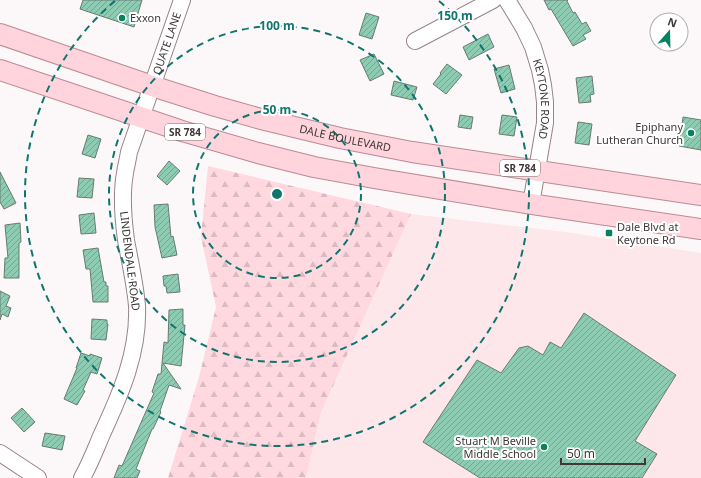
<svg xmlns="http://www.w3.org/2000/svg" width="701" height="478" font-family="'Noto Sans',sans-serif">
<style>
.built{fill:#fee7eb}
.forest{fill:url(#forest-firs)}
.building{fill:url(#building-hatch);stroke:#6a7a73}
.lines{fill:none;stroke-linecap:round;stroke-linejoin:round}
.minor-casing{stroke:#968488;stroke-width:18}
.major-casing{stroke:#bc8a95;stroke-width:22}
.minor{stroke:#fff;stroke-width:16}
.major{stroke:#ffd4dd;stroke-width:20}
.ring{fill:none;stroke:#0f766e;stroke-width:2;stroke-dasharray:7 5}
.poi-dot{fill:#078160;stroke:#fff;stroke-width:1.5}
.labels{text-anchor:middle;stroke-width:4;stroke-linejoin:round;paint-order:stroke}
.shield{fill:#fff;stroke:#797374;stroke-width:1}
.shield-label{font-size:10px;font-weight:bold;fill:#3f3738}
.poi-label{font-size:11px;fill:#3f3738;stroke:#fff;text-anchor:start}
.street-label{font-size:11px;fill:#3f3738;stroke:#fff}
.centre{fill:#0f766e;stroke:#fff;stroke-width:2}
.ring-label{font-size:12px;text-anchor:middle;font-weight:bold;fill:#0f766e;stroke:#fff;stroke-width:4;stroke-linejoin:round;paint-order:stroke}
</style>
<defs>
<pattern id="forest-firs" width="22" height="20" patternUnits="userSpaceOnUse"><rect width="22" height="20" fill="#ffd8e0"/><path d="M5 1l3.5 6h-7zM16 11l3.5 6h-7z" fill="#dcbac1"/></pattern>
<pattern id="building-hatch" width="6" height="6" patternUnits="userSpaceOnUse"><rect width="6" height="6" fill="#8dcbb2"/><path d="M-1 1l2-2M0 6l6-6M5 7l2-2" fill="none" stroke="#75a692"/></pattern>
</defs>
<rect width="100%" height="100%" fill="#fcf8f9"/>
<path class="built" d="M411 214 566 232 701 253V478H306L321 414Z"/>
<path class="forest" d="M208 166 411 214 321 413 306 478H168L199 377 216 307 201 237Z"/>
<path class="building" d="M83 0H142L134 27 80 9Z
M544 0H568L567 1 573 13 575 12 582 24 586 22 591 31 583 35 586 39 573 46 551 9 549 10Z
M366 13 379 17 372 39 359 35Z
M488 34 494 47 469 60 463 47Z
M374 54 384 74 370 81 360 60Z
M447 64 462 75 446 94 433 84 441 74 440 73Z
M509 65 515 89 501 93 494 69Z
M592 76 594 94 590 95 591 102 579 103 576 78Z
M394 81 417 87 413 100 391 95Z
M460 115 473 117 471 129 458 127Z
M502 115 517 117 514 136 499 134Z
M683 117 701 120V150L679 146Z
M578 122 592 124 589 145 575 143Z
M88 135 101 139 95 158 82 154Z
M169 161 180 171 167 185 157 176Z
M0 172 16 203 4 209 0 202Z
M79 178 94 179 92 198 77 197Z
M168 204 171 237 173 236 177 255 162 258 155 227 154 205Z
M94 213 96 233 81 234 79 215Z
M20 223 21 242 19 243V278H4L5 258H8L5 225Z
M98 248 104 282H106V286H108V302H93L90 269H86L83 250Z
M178 274 180 292 167 293 166 286H164L163 276Z
M0 291 10 296 6 306 11 308 8 317 2 314 0 320Z
M183 309V325H185L181 366 163 363 181 389 169 385 160 411 161 412 153 429H152L136 469 140 471 137 478H114L119 465 122 466 154 393 152 392 158 374H161L164 342 168 343 169 310Z
M584 313 676 375 635 441 657 454 642 478H480L423 442 477 360 501 373 519 348 528 346 543 355 550 342 561 348Z
M92 319 107 320V324H108L106 340 91 339Z
M81 353 90 356V354L102 358 97 374 91 372 83 390 85 391 77 405 64 399 77 368H76Z
M22 408 35 422 24 432 11 418Z
M45 433 65 436 62 450 42 446Z"/>
<g class="lines">
<defs>
<g id="minor">
<path id="s1" d="M507 0 524 28 533 47 540 70 543 85 545 102V123L531 204"/>
<path d="M415 41 493 0"/>
<path d="M0 453 38 478"/>
<path id="s2" d="M82 478C90 464 96 448 102 434 121 393 139 352 137 306 135 283 130 262 126 240 123 218 121 195 125 173 126 166 128 159 129 152L182 0"/>
</g>
<g id="major">
<path id="s3" d="M0 34 152 86 215 106 261 119 340 138 412 152 701 195"/>
<path d="M0 70 182 131 258 153 314 167 374 178 531 204 701 229"/>
</g>
</defs>
<use href="#minor" class="minor-casing"/>
<use href="#major" class="major-casing"/>
<use href="#minor" class="minor"/>
<use href="#major" class="major"/>
</g>
<g class="ring">
<circle cx="277" cy="194" r="84"/>
<circle cx="277" cy="194" r="168"/>
<path d="M439 1A252 252 0 1 1 115 1"/>
</g>
<g class="poi-dot">
<circle cx="122" cy="18" r="4"/>
<circle cx="691" cy="133" r="4"/>
<rect x="605" y="229" width="8" height="8" rx="2"/>
<circle cx="544" cy="447" r="4"/>
</g>
<g class="labels">
<g class="shield">
<rect x="165" y="124" width="40" height="16" rx="3"/>
<rect x="500" y="160" width="40" height="16" rx="3"/>
</g>
<g class="shield-label">
<text x="185" y="136">SR 784</text>
<text x="520" y="172">SR 784</text>
</g>
<g class="poi-label">
<text x="130" y="22">Exxon</text>
<text x="683" y="131" text-anchor="end">Epiphany<tspan x="683" dy="13">Lutheran Church</tspan></text>
<text x="617" y="231">Dale Blvd at<tspan x="617" dy="13">Keytone Rd</tspan></text>
<text x="536" y="445" text-anchor="end">Stuart M Beville<tspan x="536" dy="13">Middle School</tspan></text>
</g>
<g class="street-label">
<text dy="4" stroke="none"><textPath href="#s2" startOffset="453">QUATE LANE</textPath></text>
<text dy="4" stroke="none"><textPath href="#s1" startOffset="107">KEYTONE ROAD</textPath></text>
<text dy="4" stroke="none"><textPath href="#s3" startOffset="361">DALE BOULEVARD</textPath></text>
<text transform="translate(130 261) rotate(83)" y="4">LINDENDALE ROAD</text>
</g>
</g>
<circle cx="277" cy="194" r="6" class="centre"/>
<g class="ring-label">
<text x="455" y="20">150 m</text>
<text x="277" y="30">100 m</text>
<text x="277" y="114">50 m</text>
</g>
<g transform="translate(669 32) rotate(20)"><circle r="19" fill="#ffffff" stroke="#b2afaf"/>
<path d="M0-3L7 15L0 10L-7 15Z" fill="#078160"/>
<text y="-6" font-size="11" font-weight="bold" text-anchor="middle" fill="#3f3738">N</text>
</g>
<path d="M561 458v6h84v-6" fill="none" stroke="#3f3738" stroke-width="2"/>
<text x="567" y="458" font-size="12" fill="#3f3738" stroke="#ffffff" stroke-width="3" paint-order="stroke">50 m</text>
</svg>
